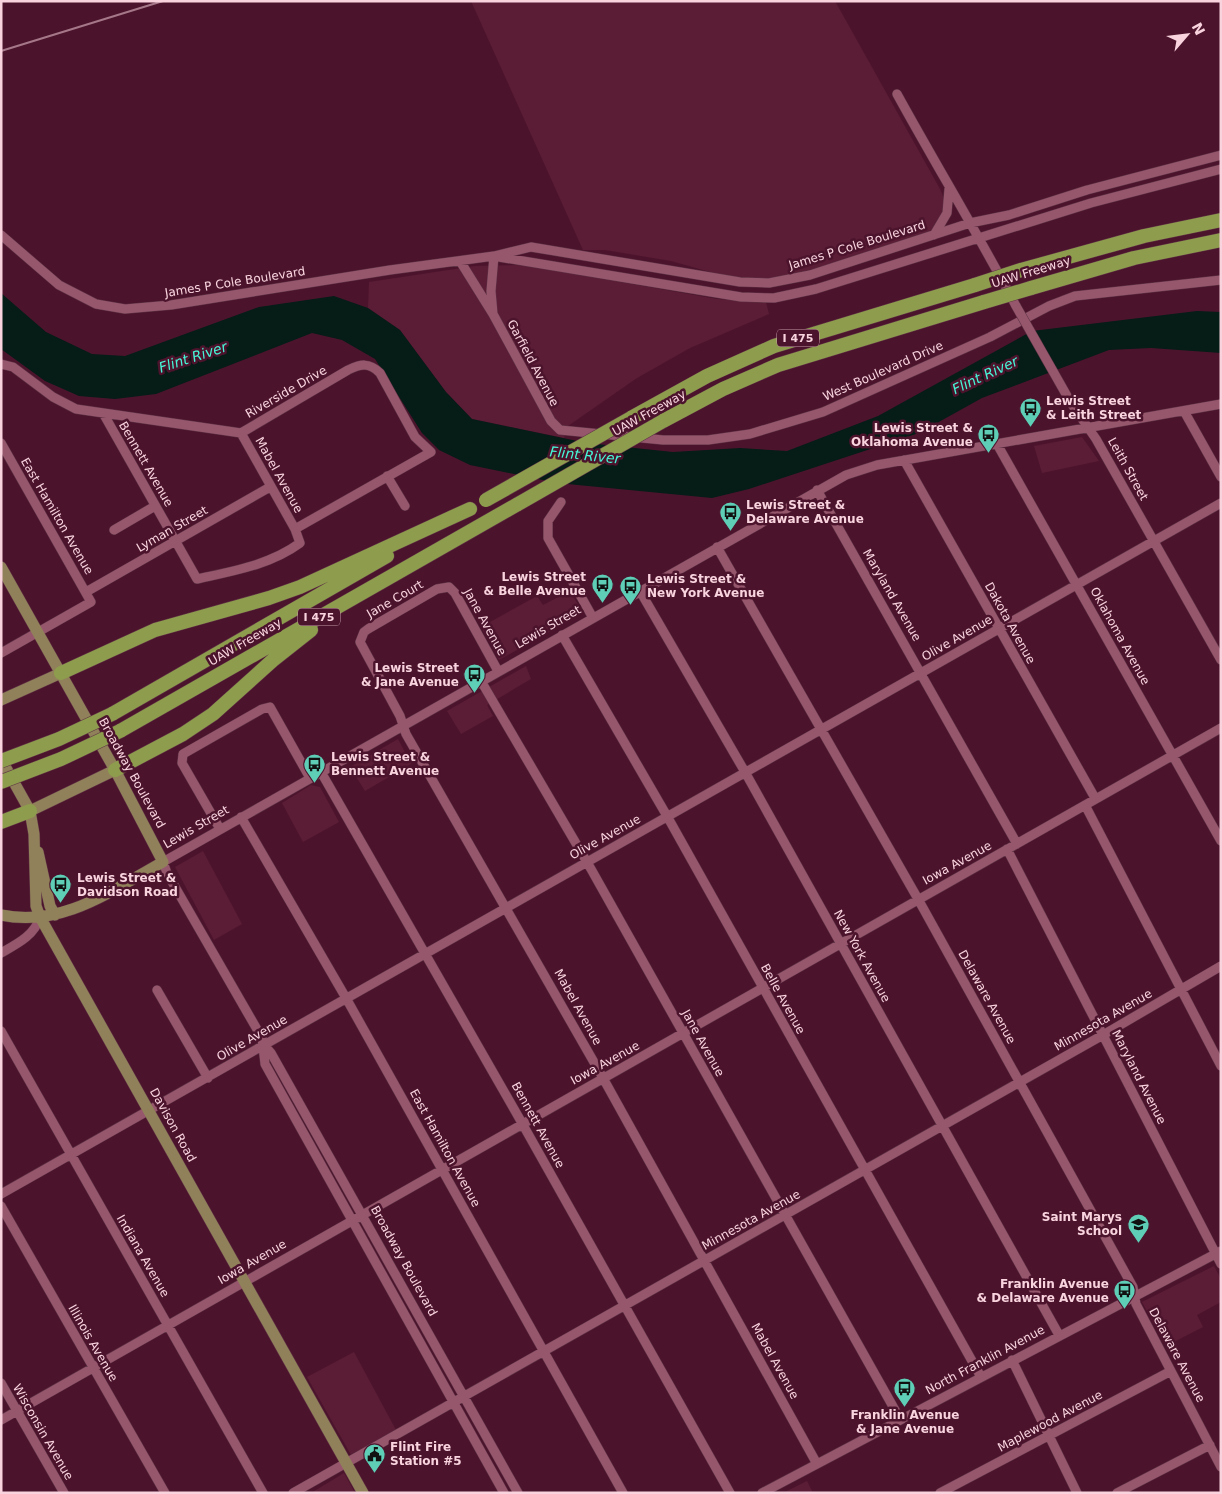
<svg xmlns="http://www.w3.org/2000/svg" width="1222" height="1494" font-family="'DejaVu Sans',sans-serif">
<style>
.built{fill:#5b1d36}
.water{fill:#051c17}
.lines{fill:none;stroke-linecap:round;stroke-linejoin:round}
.minor-casing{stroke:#5f3345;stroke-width:10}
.major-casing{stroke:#5f3345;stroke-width:12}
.highway-casing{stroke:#5f3345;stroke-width:15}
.minor{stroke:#96576d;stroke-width:9}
.major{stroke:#91815a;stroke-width:11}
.highway{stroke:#8e9d4d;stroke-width:14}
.rail{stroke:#a57788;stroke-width:2}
.minor-bridge-casing{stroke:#5f3345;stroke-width:10;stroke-linecap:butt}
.highway-bridge-casing{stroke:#5f3345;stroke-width:15;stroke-linecap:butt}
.minor-bridge{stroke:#96576d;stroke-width:9}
.highway-bridge{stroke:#8e9d4d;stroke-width:14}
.labels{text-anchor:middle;stroke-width:5;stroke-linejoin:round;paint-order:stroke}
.shield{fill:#4c142c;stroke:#c59aa9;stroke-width:1}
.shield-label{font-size:11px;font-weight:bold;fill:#f9d4df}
.street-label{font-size:12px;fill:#f9d4df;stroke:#4c142c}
.poi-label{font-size:12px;font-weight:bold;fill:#f9d4df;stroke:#4c142c;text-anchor:start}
.water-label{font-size:14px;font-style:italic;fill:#46f6d7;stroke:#4c142c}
</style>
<rect width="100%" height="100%" fill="#4c142c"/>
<path class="built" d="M471 1H835L940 189 943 196V211L932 230 927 233 818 268 776 278 747 279 721 275 671 261 605 250H583Z
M525 265 717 299 766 302 769 314 690 348 637 378 568 426 564 438 472 419 446 392 400 330 368 308 369 282 475 266Z
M1082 437 1099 461 1042 473 1034 446Z
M570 591 583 613 499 660 481 627 537 596 543 605Z
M526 666 531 679 487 705 493 716 461 734 447 711Z
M398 739 411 764 365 791 350 767Z
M311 785 320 787 339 822 303 842 282 803Z
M203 851 242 924 214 940 175 867Z
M1214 1266 1221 1279V1302L1197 1315 1203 1327 1166 1346 1142 1302Z
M354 1352 396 1430 351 1455 307 1377Z
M344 1473 355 1493H311Z
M807 1481 813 1493H783Z"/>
<path class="water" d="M1 293 46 332 92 354 125 356 259 307 334 296 368 308 400 330 446 392 472 419 587 443 673 452 740 448 787 451 878 416 1032 331 1197 311 1221 312V353L1151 348 1109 350 982 398 919 433 749 489 712 498 557 483 470 465 439 450 422 433 375 359 342 340 312 333 156 394 115 399 79 396 45 381 1 349Z"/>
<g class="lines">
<defs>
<path id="minor" d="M897 94C936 165 978 234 1016 306
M1 235 59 285 96 304 125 309 171 305 390 270 494 256 531 247 740 282 769 283 810 275 970 223 1009 215 1087 190 1221 155
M934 235 947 213 949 189
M494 256 491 291 493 314 551 421 560 430 663 440H708L750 434 823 412 990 337 1049 306 1075 296 1221 280
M499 257 741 297 774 298 816 289 1091 203 1221 169
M460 261 493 314
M1 364 13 367 53 397 76 409 241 433 348 370C361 364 369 362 380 373L415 437 431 452 295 529
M1071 403 1096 439 1221 660
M1184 411 1221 477
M103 413 197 579C233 571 270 565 300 543L295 529 241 433
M1 443 91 602 1 653
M997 444 1221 841
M904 460 1095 798
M387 476 405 506
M817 490 1017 844
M561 502 548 521V538L593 618
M114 530 155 506
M717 547 918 899 1133 1287 1136 1304 1221 1467
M640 591 745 772 1059 1335
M86 592 270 487
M562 635 667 816 981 1377
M498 671 455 593 449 587 437 589 368 629 364 632 360 642 400 716 406 734 603 1078 817 1464
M481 681 591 869 900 1419
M321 772 518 1116 730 1493
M1085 805 1221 1066
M241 817 346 998 623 1493
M220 829 182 763 183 754 262 709 270 707 310 778
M1007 849 1221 1264
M1 953C17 944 35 935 40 917
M157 990 208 1078
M1 1031 263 1493
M264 1045 271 1053 518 1493
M1 1194 1221 503
M1 1206 165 1493
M1012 1360 1077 1493
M1 1383 64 1493
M1 1420 1221 728
M293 1493 1103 1035 1221 966
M504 1493 265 1064 262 1038 167 873 163 862 846 475 877 465 1221 404
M762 1493 1221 1251
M940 1493 1171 1371
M1117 1493 1210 1445"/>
<path id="major" d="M1 567 115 770 163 862C112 890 62 928 1 915
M1 700 61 673
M1 759 30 811 34 834 36 906 40 917 363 1493
M30 811 115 770
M38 852 50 906 55 915"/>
<path id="highway" d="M1021 270 1144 236 1221 220
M1031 288 1134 258 1221 240
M631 418 707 376 774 346 975 285
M663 421 723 389 778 365 984 302
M61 673 155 630 269 598 300 587 470 509
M112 714 387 556
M120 731 518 504
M115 770 183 734 213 714 273 660 311 630
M1 822 30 811"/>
</defs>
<use href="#minor" class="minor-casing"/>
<use href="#major" class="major-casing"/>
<use href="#highway" class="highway-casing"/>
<use href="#minor" class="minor"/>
<use href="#major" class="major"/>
<use href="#highway" class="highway"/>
<path class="rail" d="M1 51 163 1"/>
<defs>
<path id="minor-bridge" d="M1016 306 1071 403"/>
<path id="highway-bridge" d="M975 285 1021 270
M984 302 1031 288
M486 500 631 418
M518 504 663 421
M1 761 59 739 112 714
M1 782 61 759 120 731"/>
</defs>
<use href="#minor-bridge" class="minor-bridge-casing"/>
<use href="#highway-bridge" class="highway-bridge-casing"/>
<use href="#minor-bridge" class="minor-bridge"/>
<use href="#highway-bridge" class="highway-bridge"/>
</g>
<defs>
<symbol id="bus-pin" viewBox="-11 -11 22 30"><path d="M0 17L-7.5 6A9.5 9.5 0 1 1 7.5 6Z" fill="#5eceb7" stroke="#4c142c"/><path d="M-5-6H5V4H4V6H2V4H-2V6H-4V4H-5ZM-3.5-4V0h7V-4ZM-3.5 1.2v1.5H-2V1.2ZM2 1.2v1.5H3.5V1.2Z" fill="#111"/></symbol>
<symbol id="school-pin" viewBox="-11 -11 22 30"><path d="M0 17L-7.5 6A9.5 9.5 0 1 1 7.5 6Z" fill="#5eceb7" stroke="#4c142c"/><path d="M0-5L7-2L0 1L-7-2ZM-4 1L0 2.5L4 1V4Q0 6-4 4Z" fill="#111"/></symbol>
<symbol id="civic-pin" viewBox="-11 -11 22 30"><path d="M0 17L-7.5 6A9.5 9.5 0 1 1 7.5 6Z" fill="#5eceb7" stroke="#4c142c"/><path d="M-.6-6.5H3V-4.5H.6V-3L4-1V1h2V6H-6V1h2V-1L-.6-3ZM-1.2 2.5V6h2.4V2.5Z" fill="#111"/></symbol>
</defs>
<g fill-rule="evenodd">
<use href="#bus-pin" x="1018" y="396" width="25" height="34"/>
<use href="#bus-pin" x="976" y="422" width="25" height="34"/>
<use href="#bus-pin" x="718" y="500" width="25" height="34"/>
<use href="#bus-pin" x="590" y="572" width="25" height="34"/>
<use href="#bus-pin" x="618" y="574" width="25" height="34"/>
<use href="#bus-pin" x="462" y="662" width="25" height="34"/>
<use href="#bus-pin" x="302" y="752" width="25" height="34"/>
<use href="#bus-pin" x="48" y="872" width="25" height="34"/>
<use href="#school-pin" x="1126" y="1212" width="25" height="34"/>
<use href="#bus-pin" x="1112" y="1278" width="25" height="34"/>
<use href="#bus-pin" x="892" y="1376" width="25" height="34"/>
<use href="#civic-pin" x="362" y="1442" width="25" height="34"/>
</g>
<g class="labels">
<g class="shield">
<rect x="777" y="329.5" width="42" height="17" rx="4"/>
<rect x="298" y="608.5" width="42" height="17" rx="4"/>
</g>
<g class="shield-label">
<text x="798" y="342">I 475</text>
<text x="319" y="621">I 475</text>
</g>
<g class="street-label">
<text transform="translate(857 245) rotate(-17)" y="4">James P Cole Boulevard</text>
<text transform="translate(1031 272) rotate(-17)" y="4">UAW Freeway</text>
<text transform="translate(235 282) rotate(-9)" y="4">James P Cole Boulevard</text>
<text transform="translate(533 363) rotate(62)" y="4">Garfield Avenue</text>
<text transform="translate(883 371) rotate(-24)" y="4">West Boulevard Drive</text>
<text transform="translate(286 392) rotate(-30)" y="4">Riverside Drive</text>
<text transform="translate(649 413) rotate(-29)" y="4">UAW Freeway</text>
<text transform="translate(146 464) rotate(60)" y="4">Bennett Avenue</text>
<text transform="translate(1128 469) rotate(61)" y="4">Leith Street</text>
<text transform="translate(279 475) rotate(61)" y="4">Mabel Avenue</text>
<text transform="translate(57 516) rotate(60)" y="4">East Hamilton Avenue</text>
<text transform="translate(172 529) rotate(-30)" y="4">Lyman Street</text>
<text transform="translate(892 595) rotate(60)" y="4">Maryland Avenue</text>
<text transform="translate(395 599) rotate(-30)" y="4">Jane Court</text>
<text transform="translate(485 622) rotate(61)" y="4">Jane Avenue</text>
<text transform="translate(1010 623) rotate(61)" y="4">Dakota Avenue</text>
<text transform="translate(548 627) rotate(-30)" y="4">Lewis Street</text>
<text transform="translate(1120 636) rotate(61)" y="4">Oklahoma Avenue</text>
<text transform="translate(957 638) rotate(-30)" y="4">Olive Avenue</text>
<text transform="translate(245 642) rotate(-30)" y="4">UAW Freeway</text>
<text transform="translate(132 773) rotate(61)" y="4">Broadway Boulevard</text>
<text transform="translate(196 827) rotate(-30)" y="4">Lewis Street</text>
<text transform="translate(605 837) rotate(-29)" y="4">Olive Avenue</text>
<text transform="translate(957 863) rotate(-29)" y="4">Iowa Avenue</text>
<text transform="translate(862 956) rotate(61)" y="4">New York Avenue</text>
<text transform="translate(987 997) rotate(61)" y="4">Delaware Avenue</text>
<text transform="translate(783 999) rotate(61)" y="4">Belle Avenue</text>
<text transform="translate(578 1007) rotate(61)" y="4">Mabel Avenue</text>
<text transform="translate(1103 1020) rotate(-30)" y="4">Minnesota Avenue</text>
<text transform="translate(252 1038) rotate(-30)" y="4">Olive Avenue</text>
<text transform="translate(703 1043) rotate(61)" y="4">Jane Avenue</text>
<text transform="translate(605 1063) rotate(-29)" y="4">Iowa Avenue</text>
<text transform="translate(1139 1077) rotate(63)" y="4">Maryland Avenue</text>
<text transform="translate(173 1125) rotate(61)" y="4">Davison Road</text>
<text transform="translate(538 1125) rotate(61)" y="4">Bennett Avenue</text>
<text transform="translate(445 1148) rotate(61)" y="4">East Hamilton Avenue</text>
<text transform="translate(751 1220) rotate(-29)" y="4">Minnesota Avenue</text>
<text transform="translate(143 1256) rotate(60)" y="4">Indiana Avenue</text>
<text transform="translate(404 1261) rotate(61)" y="4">Broadway Boulevard</text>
<text transform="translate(252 1262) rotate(-30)" y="4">Iowa Avenue</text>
<text transform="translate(93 1343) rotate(60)" y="4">Illinois Avenue</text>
<text transform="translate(1177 1355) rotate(62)" y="4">Delaware Avenue</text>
<text transform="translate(985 1360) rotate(-28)" y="4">North Franklin Avenue</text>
<text transform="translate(775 1361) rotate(61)" y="4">Mabel Avenue</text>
<text transform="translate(1050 1421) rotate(-28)" y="4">Maplewood Avenue</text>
<text transform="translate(43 1432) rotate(60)" y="4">Wisconsin Avenue</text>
</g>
<g class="poi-label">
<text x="1046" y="405">Lewis Street<tspan x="1046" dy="14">&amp; Leith Street</tspan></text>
<text x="973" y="432" text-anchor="end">Lewis Street &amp;<tspan x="973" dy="14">Oklahoma Avenue</tspan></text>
<text x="746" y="509">Lewis Street &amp;<tspan x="746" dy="14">Delaware Avenue</tspan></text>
<text x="586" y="581" text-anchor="end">Lewis Street<tspan x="586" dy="14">&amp; Belle Avenue</tspan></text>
<text x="647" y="583">Lewis Street &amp;<tspan x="647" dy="14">New York Avenue</tspan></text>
<text x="459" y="672" text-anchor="end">Lewis Street<tspan x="459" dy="14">&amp; Jane Avenue</tspan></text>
<text x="331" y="761">Lewis Street &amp;<tspan x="331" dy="14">Bennett Avenue</tspan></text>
<text x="77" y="882">Lewis Street &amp;<tspan x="77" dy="14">Davidson Road</tspan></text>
<text x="1122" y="1221" text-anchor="end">Saint Marys<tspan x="1122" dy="14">School</tspan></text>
<text x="1109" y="1288" text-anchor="end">Franklin Avenue<tspan x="1109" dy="14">&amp; Delaware Avenue</tspan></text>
<text x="905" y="1419" text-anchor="middle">Franklin Avenue<tspan x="905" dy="14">&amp; Jane Avenue</tspan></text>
<text x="390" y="1451">Flint Fire<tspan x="390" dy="14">Station #5</tspan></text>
</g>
<g class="water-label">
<text transform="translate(193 357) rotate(-18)" y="5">Flint River</text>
<text transform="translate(985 375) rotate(-25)" y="5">Flint River</text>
<text transform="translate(585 455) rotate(6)" y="5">Flint River</text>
</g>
</g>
<rect width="1222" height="1494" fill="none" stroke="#f9d4df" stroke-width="5"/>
<g transform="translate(1187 35) rotate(62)" stroke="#4c142c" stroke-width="4" paint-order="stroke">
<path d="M0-4L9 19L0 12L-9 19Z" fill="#f9d4df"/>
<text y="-8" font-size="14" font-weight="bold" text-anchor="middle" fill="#f9d4df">N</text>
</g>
</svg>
